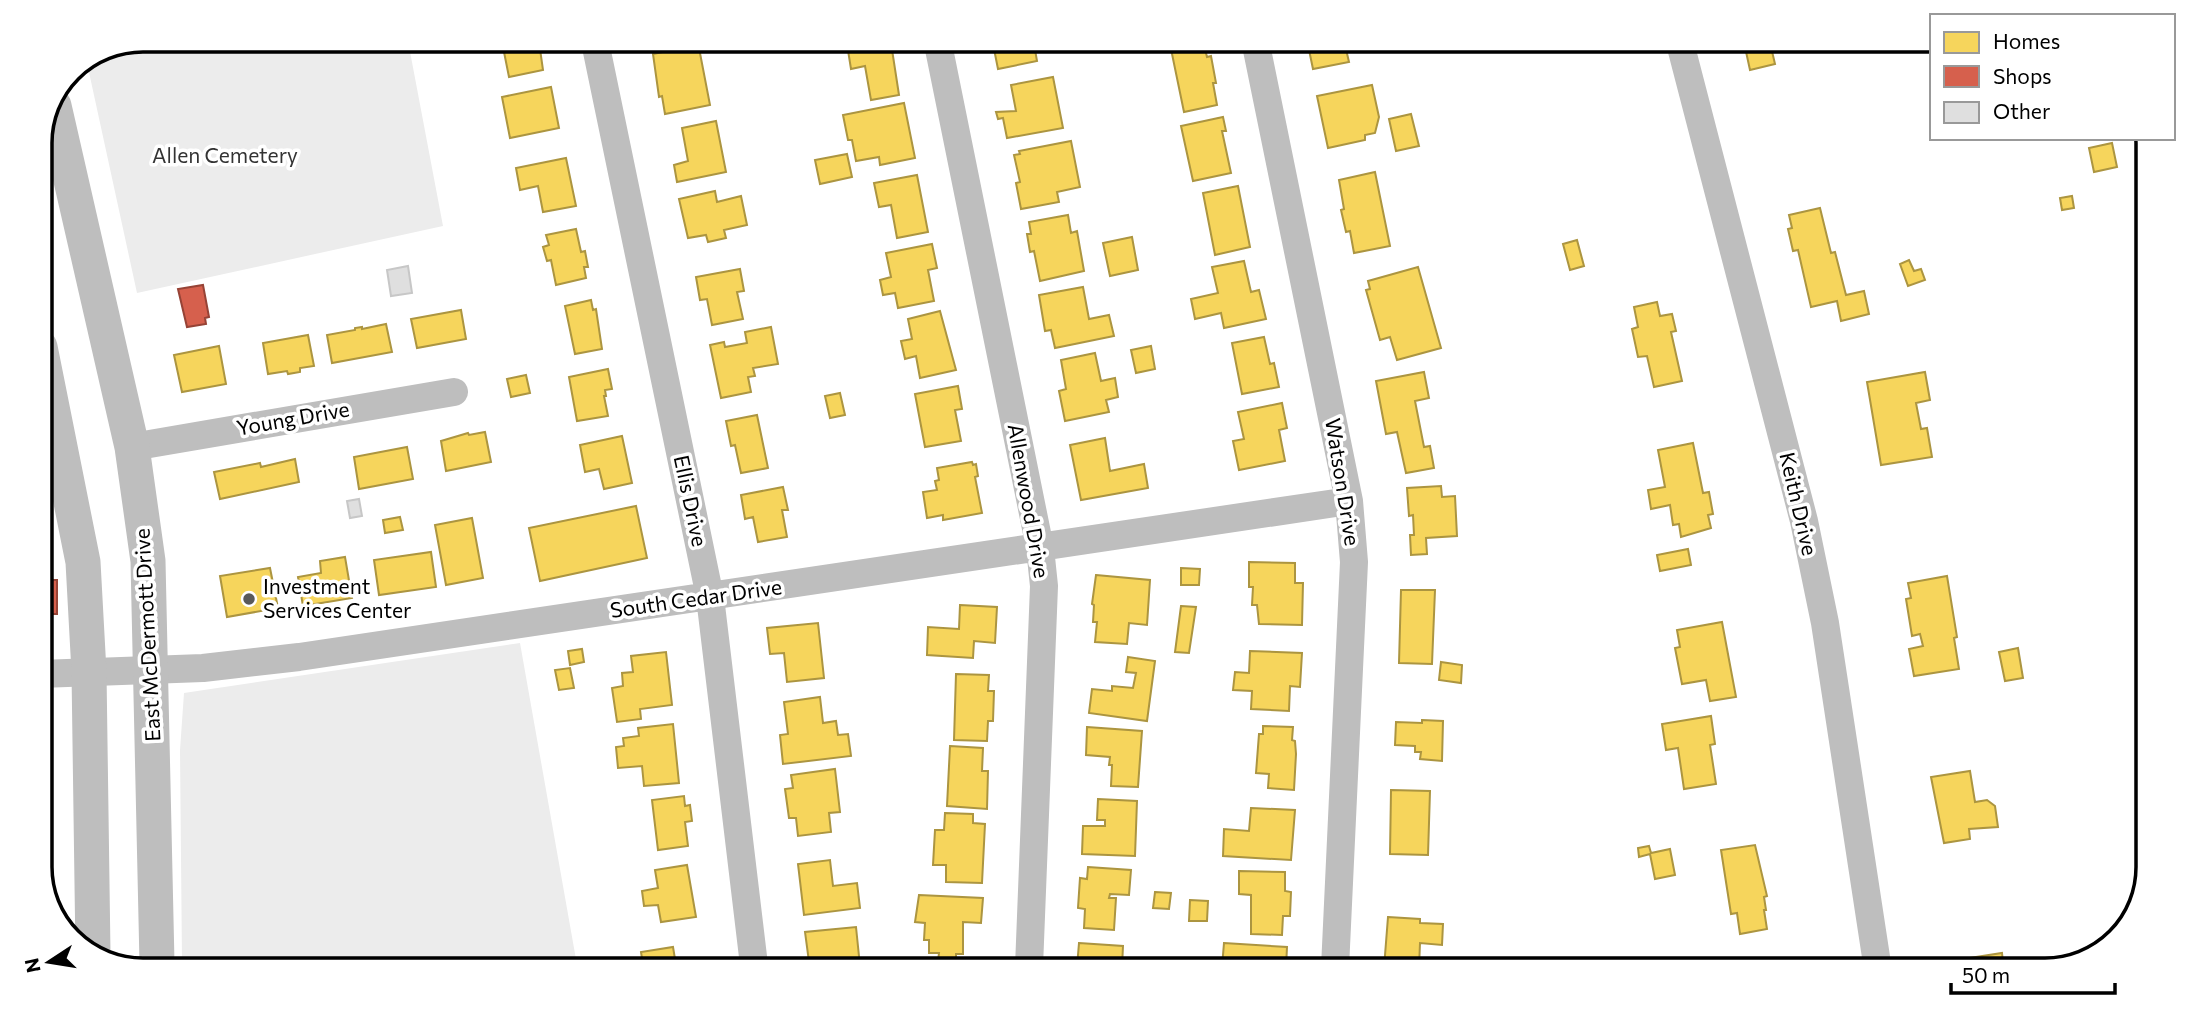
<svg xmlns="http://www.w3.org/2000/svg" width="2189" height="1011" font-family="Commissioner,sans-serif">
<style>
.green{fill:#ececec}
.homes{fill:#f6d55c;stroke:#ac9540;stroke-width:2}
.shops{fill:#d6604d;stroke:#964336;stroke-width:2}
.building{fill:#dfdfdf;stroke:#c7c7c7;stroke-width:2}
.lines{fill:none;stroke-linecap:round;stroke-linejoin:round}
.minor{stroke:#bebebe;stroke-width:28}
.major{stroke:#bebebe;stroke-width:35}
.poi-dot{fill:#595959;stroke:#fff;stroke-width:2.5}
.labels{text-anchor:middle;stroke-width:7;stroke-linejoin:round;paint-order:stroke}
.park-label{font-size:21px;fill:#333;stroke:#fff}
.street-label{font-size:21px;fill:#000;stroke:#fff}
.poi-label{font-size:21px;fill:#000;stroke:#fff;text-anchor:start}
.rim{fill:none;stroke:#000;stroke-width:3.5}
</style>
<rect width="100%" height="100%" fill="#fff"/>
<path class="green" d="M143 40 408 41 443 226 137 293 87 63Z
M520 643 577 965 182 963 180 750 184 693Z"/>
<path class="homes" d="M502 42H539L543 70 509 77Z
M853 43H891L899 95 871 100 865 66 851 69 847 44Z
M993 44H1034L1037 61 998 69Z
M1194 45H1204L1207 57 1211 56 1216 83H1213L1217 105 1184 112 1171 49Z
M1308 45H1345L1349 62 1313 69Z
M687 47V50L699 48 710 105 665 114 662 96 659 97 653 54Z
M1745 47H1771L1775 64 1750 70Z
M1053 77 1063 128 1007 138 1003 118 998 119 996 112 1016 111 1011 85Z
M1372 85 1379 117 1375 133 1365 135V140L1328 148 1317 96Z
M551 87 559 128 510 138 502 97Z
M904 103 915 158 880 165 879 157 856 161 852 140H848L843 115Z
M1411 114 1419 146 1396 151 1389 119Z
M1223 117 1226 131H1222L1231 173 1193 181 1181 126Z
M716 121 726 172 677 182 674 165 688 161 682 128Z
M1071 141 1080 187 1057 192 1059 202 1021 209 1016 183 1020 182 1014 155 1020 154 1019 151Z
M2112 143 2117 167 2094 172 2089 148Z
M847 154 852 177 820 184 815 160Z
M566 158 576 206 543 212 538 186 520 190 516 168Z
M1375 172 1390 246 1354 253 1350 231 1346 232 1341 210 1344 209 1339 180Z
M917 175 928 232 897 238 891 205 879 207 874 183Z
M1238 186 1250 247 1215 255 1203 193Z
M715 191 717 202 741 196 747 225 724 230 726 238 708 242 706 235 688 238 679 199Z
M2072 196 2074 208 2062 210 2060 198Z
M1820 208 1831 253 1835 252 1846 295 1864 291 1869 314 1841 321 1837 301 1811 307 1798 250 1793 251 1788 229 1792 228 1789 215Z
M1068 215 1071 233 1077 231 1084 271 1040 281 1034 251 1030 252 1027 234H1031L1029 222Z
M576 229 581 252 585 251 588 267H584L586 278 556 285 551 260 547 261 543 247 549 245 546 235Z
M1132 237 1138 270 1110 276 1103 243Z
M1577 240 1584 266 1570 270 1563 244Z
M932 244 937 268 928 270 934 301 898 308 895 293 883 295 880 280 891 277 886 253Z
M1909 260 1914 271 1921 269 1925 280 1908 286 1900 264Z
M1244 261 1251 292 1259 290 1266 319 1224 328 1221 313 1195 319 1191 299 1218 293 1212 267Z
M1418 267 1441 348 1397 360 1390 337 1380 340 1366 290 1370 289 1368 281Z
M740 269 744 291 737 292 743 319 712 325 707 299 700 300 696 277Z
M1083 287 1089 319 1109 315 1114 336 1055 348 1051 330 1045 331 1039 295Z
M591 300 593 310 596 309 602 349 575 354 565 306Z
M1657 302 1660 316 1672 314 1676 331 1671 332 1682 381 1654 387 1647 356 1638 357 1632 329 1638 327 1634 307Z
M461 310 466 339 417 348 411 319Z
M940 311 956 370 920 378 916 356 905 359 901 341 912 339 908 319Z
M386 324 392 352 332 363 327 335 355 330V328L362 327V329Z
M771 327 778 364 753 368 755 376 748 377 751 392 721 398 710 345 724 342 725 347 747 343 745 332Z
M308 335 314 366 300 368V372L288 374 287 371 268 374 263 343Z
M1264 337 1270 364 1274 363 1279 387 1242 394 1232 343Z
M219 346 226 384 182 392 174 355Z
M1151 346 1155 369 1136 373 1131 350Z
M1095 353 1101 381 1115 378 1118 397 1106 400 1109 412 1065 421 1059 391 1066 389 1061 360Z
M608 369 612 389 605 390 606 396H604L608 416 577 421 569 377Z
M1424 372 1429 398 1415 401 1424 447 1430 446 1434 468 1406 473 1397 432 1386 434 1376 381Z
M1925 372 1930 400 1916 403 1921 429 1927 428 1932 457 1881 465 1867 382Z
M526 375 530 393 511 397 507 379Z
M958 386 962 409 955 410 961 441 925 447 915 394Z
M840 393 845 415 830 418 825 396Z
M1282 403 1287 428 1279 430 1285 461 1239 470 1233 441 1244 439 1238 412Z
M757 415 768 468 741 473 735 445 731 446 726 421Z
M485 432 491 462 446 471 441 441 468 433 469 435Z
M622 436 632 483 604 489 599 469 585 472 580 445Z
M1105 438 1110 471 1144 464 1148 488 1081 500 1070 445Z
M1693 443 1703 493 1709 492 1713 514 1708 515 1711 528 1681 537 1679 524 1673 525 1670 505 1651 509 1648 490 1665 487 1658 450Z
M407 447 413 479 359 489 354 457Z
M295 459 299 482 220 499 214 472 260 463 261 467Z
M972 462 973 465 976 464 978 476 975 477 982 513 943 520V515L927 518 923 492 937 490 935 481 939 480 937 468Z
M1441 486 1442 497 1455 496 1457 536 1426 538 1427 554 1411 555 1410 535H1414L1413 515 1409 516 1407 488Z
M783 487 788 510H782L787 537 758 542 753 517 745 519 741 495Z
M636 506 647 558 540 581 529 528Z
M400 517 403 530 385 533 383 520Z
M472 518 483 578 446 585 435 525Z
M1688 549 1691 565 1660 571 1657 555Z
M431 552 436 587 379 595 374 560Z
M345 557 352 598 303 606 298 577 321 573 320 561Z
M1249 562 1295 563V583H1303L1302 625 1259 624 1257 605H1252L1253 587H1249Z
M270 568 278 608 227 617 220 576Z
M1181 568 1200 569 1199 585H1181Z
M1096 575 1150 580 1147 625 1129 623 1127 644 1095 642 1097 622H1093L1094 605 1092 604Z
M1947 576 1957 637 1954 638 1959 669 1914 676 1909 649 1923 646 1920 634 1912 636 1906 599 1911 598 1908 583Z
M1401 590H1435L1432 664 1399 663Z
M960 605 997 607 995 643 974 641 973 658 927 655 928 627 959 629Z
M1181 606 1196 607 1189 653 1175 652Z
M1722 622 1736 697 1710 701 1706 680 1682 684 1675 648 1680 647 1677 630Z
M818 623 824 678 787 682 784 653 770 654 767 628Z
M2018 648 2023 678 2005 681 1999 652Z
M582 649 584 662 570 665 568 651Z
M1250 651 1302 653 1300 687 1290 686 1289 711 1251 709 1252 691 1233 690 1235 672 1249 673Z
M666 652 672 705 640 709 641 719 617 722 612 688 623 686 622 673 633 672 631 656Z
M1128 657 1155 661 1147 721 1089 713 1092 689 1112 691V686L1133 688 1136 673 1126 672Z
M1441 662 1462 665 1461 683 1439 680Z
M570 668 574 688 559 690 555 670Z
M956 674 989 675 988 691H994L993 721H988L987 741 954 740Z
M820 697 823 723 836 721 838 735 848 734 851 756 783 764 780 735 788 734 784 702Z
M1711 716 1715 744 1710 745 1716 784 1684 789 1678 748 1666 750 1662 724Z
M1422 720 1443 721 1442 761 1420 759 1421 752H1415V746L1395 745 1396 722 1422 723Z
M673 724 679 783 644 786 642 766 618 768 616 747 624 746 623 738 639 736 638 728Z
M1263 726 1293 727 1292 740 1295 741 1296 754 1294 790 1268 788 1269 774 1256 773 1259 734H1263Z
M1087 727 1142 731 1138 787 1111 786 1112 765H1109L1110 757 1086 755Z
M950 746 983 748 982 771H988L987 809 947 806Z
M835 769 840 812 829 813 831 832 798 836 796 818H789L785 789 793 788 791 775Z
M1970 771 1975 802 1987 800 1995 806 1998 827 1969 829 1970 839 1944 843 1931 777Z
M1391 790 1430 791 1428 855 1390 854Z
M684 796 685 806 690 805 692 821 685 822 688 846 658 850 652 800Z
M1098 799 1137 801 1135 856 1082 854 1083 826H1105V820H1097Z
M1251 808 1295 810 1291 860 1223 856 1224 829 1249 831Z
M945 813 973 814V823L985 824 982 883 946 882V865H933L935 830H944Z
M1755 845 1767 896 1764 897 1766 910H1764L1767 929 1740 934 1737 913 1731 914 1721 850Z
M1649 846 1651 853 1670 849 1675 875 1655 879 1650 854 1639 857 1638 848Z
M830 860 833 886 857 883 860 908 804 915 798 864Z
M687 865 696 917 661 922 658 905 644 906 642 891 658 888 655 870Z
M1088 867 1131 870 1129 895 1110 894 1109 898H1116L1114 930 1084 928 1085 909 1078 908 1080 878 1087 879Z
M1239 871 1285 872V891L1291 892 1290 916H1283L1282 935 1251 934V895L1239 894Z
M1155 892 1171 893 1169 909 1153 908Z
M919 895 983 898 981 923 963 922V954H956V962L938 961 939 953H929V940H924L925 923 915 922Z
M1190 900 1208 901 1207 921H1189Z
M1388 917 1420 919V923L1443 924 1442 945 1420 943 1419 968H1384Z
M856 927 860 966H828L827 960 809 962 805 932Z
M1079 943 1123 946 1122 967H1077Z
M1224 943 1287 947 1286 968 1222 967Z
M673 947 676 965H643L641 952Z
M2002 953 2004 971 1971 970 1969 958Z"/>
<path class="shops" d="M203 285 209 317 205 318 206 324 187 327 178 289Z
M40 580H57V614H40Z"/>
<path class="building" d="M408 266 412 293 391 296 387 270Z
M359 499 362 516 350 518 347 501Z"/>
<g class="lines">
<path class="minor" d="M595 42 710 597 754 965
M938 44 1040 548 1044 586 1029 967
M1256 45 1349 501 1354 562 1335 968
M1681 47 1804 521 1825 623 1878 970
M132 447 454 392
M40 674 203 668 299 657 1349 501"/>
<path class="major" d="M54 106 132 447 148 561 157 963
M40 347 83 562 89 672 93 954"/>
</g>
<circle class="poi-dot" cx="249" cy="599" r="7"/>
<g class="labels">
<g class="park-label">
<text x="225" y="163">Allen Cemetery</text>
</g>
<g class="street-label">
<text transform="translate(293 419) rotate(-10)" y="7">Young Drive</text>
<text transform="translate(1342 482) rotate(81)" y="7">Watson Drive</text>
<text transform="translate(690 501) rotate(78)" y="7">Ellis Drive</text>
<text transform="translate(1028 501) rotate(80)" y="7">Allenwood Drive</text>
<text transform="translate(1798 504) rotate(77)" y="7">Keith Drive</text>
<text transform="translate(696 599) rotate(-8)" y="7">South Cedar Drive</text>
<text transform="translate(148 635) rotate(-93)" y="7">East McDermott Drive</text>
</g>
<g class="poi-label">
<text x="263" y="594">Investment<tspan x="263" dy="24">Services Center</tspan></text>
</g>
</g>
<path d="M0 0H2189V1011H0ZM143 52H2045A91 91 0 0 1 2136 143V867A91 91 0 0 1 2045 958H143A91 91 0 0 1 52 867V143A91 91 0 0 1 143 52Z" fill="#fff" fill-rule="evenodd"/>
<path class="rim" d="M143 52H2045A91 91 0 0 1 2136 143V867A91 91 0 0 1 2045 958H143A91 91 0 0 1 52 867V143A91 91 0 0 1 143 52Z"/>
<rect x="1930" y="14" width="245" height="126" fill="#ffffff" stroke="#999999" stroke-width="2"/>
<rect x="1944" y="32" width="35" height="21" fill="#f6d55c" stroke="#999999" stroke-width="2"/>
<text x="1993" y="49" font-size="21" fill="#000000">Homes</text>
<rect x="1944" y="66" width="35" height="21" fill="#d6604d" stroke="#999999" stroke-width="2"/>
<text x="1993" y="84" font-size="21" fill="#000000">Shops</text>
<rect x="1944" y="102" width="35" height="21" fill="#dfdfdf" stroke="#999999" stroke-width="2"/>
<text x="1993" y="119" font-size="21" fill="#000000">Other</text>
<g transform="translate(49 962) rotate(258)" stroke="#ffffff" stroke-width="5" paint-order="stroke">
<path d="M0-5L12 26L0 18L-12 26Z" fill="#000000"/>
<text y="-10" font-size="19" font-weight="bold" text-anchor="middle" fill="#000000">N</text>
</g>
<path d="M1951 983v10h164v-10" fill="none" stroke="#000000" stroke-width="3.5"/>
<text x="1962" y="983" font-size="21" fill="#000000" stroke="#ffffff" stroke-width="5" paint-order="stroke">50 m</text>
</svg>
